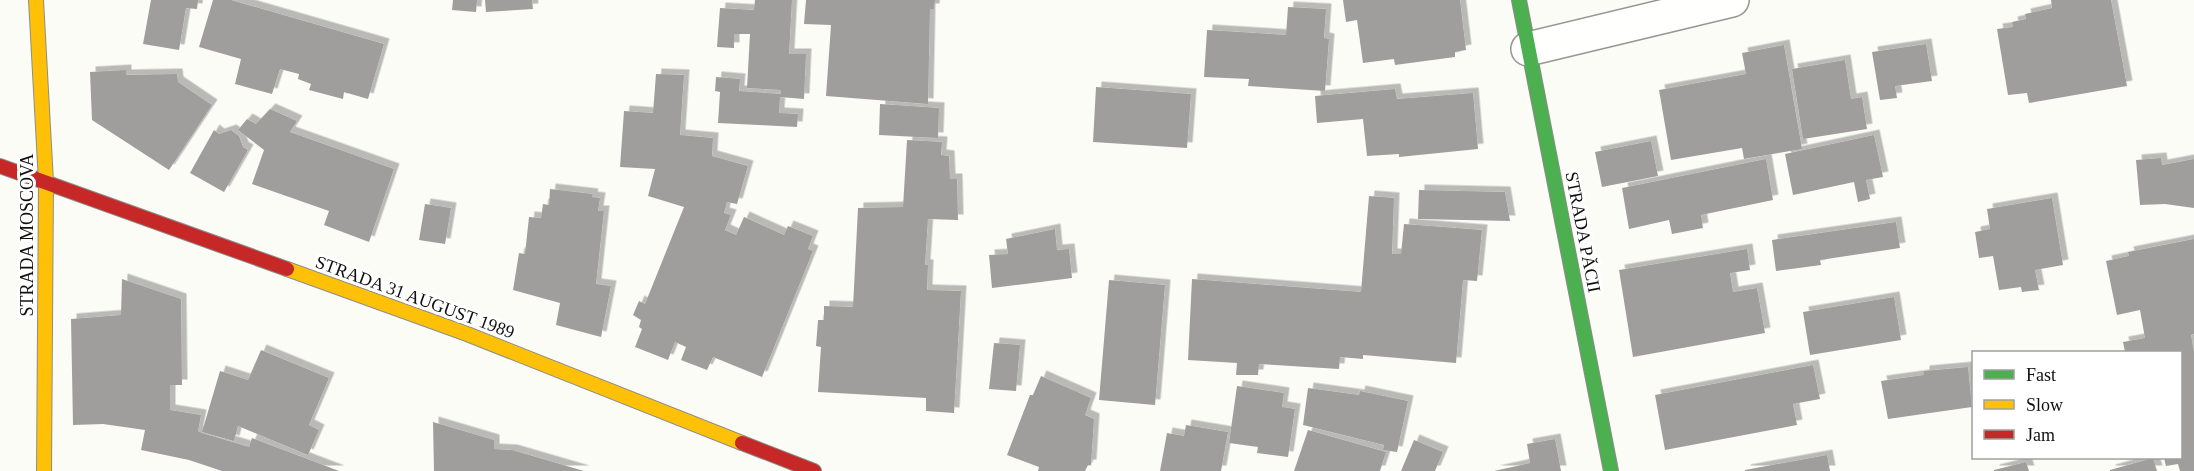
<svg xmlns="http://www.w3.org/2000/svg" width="2194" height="471" font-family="'Times New Roman',serif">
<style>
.building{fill:#a09e9c;filter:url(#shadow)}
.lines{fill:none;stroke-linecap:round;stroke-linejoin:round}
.street-casing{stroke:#969694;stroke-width:36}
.fast-casing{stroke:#8d8d8b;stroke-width:16}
.slow-casing{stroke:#8d8d8b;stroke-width:16}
.jam-casing{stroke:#8d8d8b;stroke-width:16}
.street{stroke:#fffffe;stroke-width:33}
.fast{stroke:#4caf50;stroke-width:14}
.slow{stroke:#ffc107;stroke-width:14}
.jam{stroke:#c62828;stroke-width:14}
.labels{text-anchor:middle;stroke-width:6;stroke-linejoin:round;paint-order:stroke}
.street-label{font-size:18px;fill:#101010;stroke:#fff}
</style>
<defs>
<filter id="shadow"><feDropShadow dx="5.5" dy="-5.5" stdDeviation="0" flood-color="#0004"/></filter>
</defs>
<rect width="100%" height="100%" fill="#fcfcf7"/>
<path class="building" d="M151 0H198L197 9 186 8 179 50 143 44Z
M213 0H231L384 44 368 99 344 92 343 99 309 90 311 84 298 79 299 74 280 69 272 94 235 84 241 59 199 47Z
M453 0H477L476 12 452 10Z
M485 0H532L533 9 486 12Z
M755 0H792L789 54H806L804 99 780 97 779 113 798 114 797 127 718 123 720 92 715 91 716 77 740 79 739 91 781 94V90L747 88 750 34H734V48L717 47 720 8 754 10Z
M806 0H935L934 9H930L928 104 826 96 831 25 804 24Z
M1343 0H1460L1466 50 1455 52V57L1395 65 1394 59 1363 63 1357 20 1346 22Z
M2051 0H2111L2127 86 2029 103 2027 93 2008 95 1997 29 2013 27 2012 22 2026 19 2025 14 2052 8Z
M1288 7 1326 9 1324 38 1329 39 1325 91 1248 86 1249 79 1204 77 1207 30 1286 35Z
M1926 44 1932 81 1895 86 1897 98 1880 100 1872 52Z
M1784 45 1802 149 1744 159 1742 148 1671 160 1659 90 1746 74 1742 53Z
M1845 60 1851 99 1862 97 1867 129 1803 139 1792 69Z
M126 70V75L177 74 178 82 212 105 169 170 92 120 90 72Z
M656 74 684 75 680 135 713 138 712 156 748 166 737 204 727 202 724 213 731 215 725 230 736 235 744 217 784 235 788 226 813 236 808 249 813 251 762 377 713 357 707 370 681 360 686 347 675 342 668 360 635 347 642 329 639 327 641 320 633 315 639 301 645 304 684 207 648 196 655 169 620 167 624 111 653 113Z
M1096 87 1191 94 1187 148 1093 142Z
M1395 89 1397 99 1473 93 1478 149 1399 157V154L1367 156 1363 119 1317 123 1315 96Z
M880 104 939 108 938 138 879 135Z
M270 109 297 121 290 132 394 169 369 242 324 225 329 211 252 184 264 150 238 130 247 119 256 124Z
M214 130 219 134 231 130 239 136 243 147 248 150 224 192 190 173Z
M1874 135 1883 177 1866 180 1870 199 1858 202 1854 182 1793 195 1785 154Z
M907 140 942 142 941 155 949 156 950 179H957L958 220 928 219 925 265H928L927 290 961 291 954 413 926 411V398L818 392 821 347 816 346 818 320H824V306L853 307 858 208 903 207Z
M1651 141 1658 176 1602 187 1595 152Z
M2161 158 2162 165 2194 159V208L2165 204 2140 205 2136 160Z
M1766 159 1773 200 1701 215 1703 228 1672 234 1669 220 1629 229 1622 188Z
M550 189 593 194 592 197 600 198 598 211H604L596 284 611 286 601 337 556 325 560 303 513 290 519 253 525 254 529 217 541 218 543 204 549 205Z
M1419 190 1505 192 1510 221 1418 219Z
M1369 196 1394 198 1392 254H1401L1404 224 1482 230 1477 281 1463 280 1456 363 1363 355V359L1340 357 1339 369 1259 364 1258 375H1236L1237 363 1188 360 1192 279 1361 292Z
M2052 198 2063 265 2035 270 2039 290 2022 292 2021 287 1999 290 1993 256 1979 258 1975 232 1990 229 1987 209Z
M425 204 451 208 445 244 419 240Z
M1896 222 1900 248 1820 260 1821 265 1776 271 1772 240Z
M1055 229 1057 250 1069 249 1072 278 992 288 989 255 1008 254 1006 239Z
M2194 239V334L2191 335 2194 352V471H2180L2178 464 2166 466 2164 458H2180V352H2125L2123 342 2145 338 2140 310 2117 315 2106 261 2129 256 2128 252Z
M1747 249 1750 270 1730 273 1733 292 1757 288 1765 333 1633 357 1619 270Z
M122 279 181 299 182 385H170V410L201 415 198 431 202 433 249 447 252 438 339 471H222L189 460 141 450 145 430 103 424 73 425 71 319 121 315Z
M1109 280 1165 285 1155 405 1099 400Z
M1894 297 1901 340 1810 355 1803 312Z
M994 343 1020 345 1016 391 989 389Z
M261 350 329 378 309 425 319 430 308 455 238 426 234 441 202 432 220 371 248 380Z
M1813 365 1820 399 1793 404 1797 425 1665 450 1655 395Z
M1968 367 1972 407 1888 419 1881 381 1924 375V371Z
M1041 376 1091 398 1085 415 1094 419 1091 465H1088L1085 471H1038L1039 467 1007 455 1030 395H1033Z
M1237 386 1284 393 1282 407 1295 409 1288 457 1257 453 1258 447 1229 443Z
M1308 388 1359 395 1360 391 1408 401 1397 452 1383 450 1384 445 1303 425Z
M433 422 494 440V449L512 450 584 471H434Z
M1186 425 1228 432 1221 471H1160L1167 433 1184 436Z
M1308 430 1386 452 1380 471H1294Z
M1555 439 1561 471H1494L1530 463 1527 444Z
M1414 440 1443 452 1435 471H1401Z
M1827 455 1830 471H1745V470Z
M2153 458 2157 471H2110V470Z
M2026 462 2029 471H1994V470Z"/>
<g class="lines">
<defs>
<path id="street" d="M1528 49 1732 0"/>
<path id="fast" d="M1519 0 1611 471"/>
<path id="slow" d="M36 0 46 182 44 471
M287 269 467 334 742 443"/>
<path id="jam" d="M0 166 287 269
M742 443 814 471"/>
</defs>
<use href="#street" class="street-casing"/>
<use href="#fast" class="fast-casing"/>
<use href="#slow" class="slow-casing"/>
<use href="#jam" class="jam-casing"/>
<use href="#street" class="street"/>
<use href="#fast" class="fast"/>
<use href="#slow" class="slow"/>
<use href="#jam" class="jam"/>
</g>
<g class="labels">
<g class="street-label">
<text transform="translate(1583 232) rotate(79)" y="6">STRADA PĂCII</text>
<text transform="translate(27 235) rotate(-90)" y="6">STRADA MOSCOVA</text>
<text transform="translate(415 297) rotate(20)" y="6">STRADA 31 AUGUST 1989</text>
</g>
</g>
<rect x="1972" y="351" width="210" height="108" fill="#ffffff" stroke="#9f9f9f" stroke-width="1.5"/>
<rect x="1984" y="370" width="30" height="9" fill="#4caf50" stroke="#9f9f9f" stroke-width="1.5"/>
<text x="2026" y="381" font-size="18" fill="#101010">Fast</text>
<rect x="1984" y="400" width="30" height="9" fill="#ffc107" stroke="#9f9f9f" stroke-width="1.5"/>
<text x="2026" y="411" font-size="18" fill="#101010">Slow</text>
<rect x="1984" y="430" width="30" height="9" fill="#c62828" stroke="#9f9f9f" stroke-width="1.5"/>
<text x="2026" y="441" font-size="18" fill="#101010">Jam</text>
</svg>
